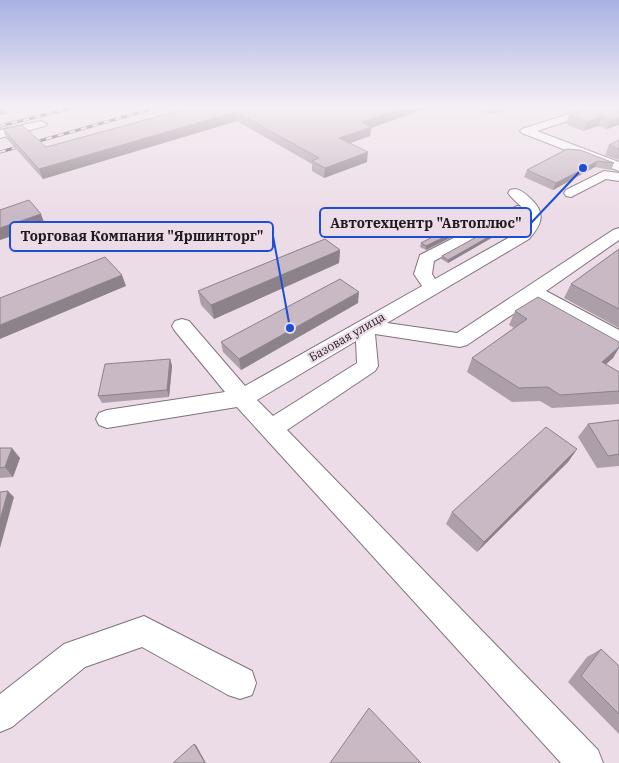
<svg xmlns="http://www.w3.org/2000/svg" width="619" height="763" font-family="'IBM Plex Serif',serif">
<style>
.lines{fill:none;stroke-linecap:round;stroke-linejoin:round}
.minor-casing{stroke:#80727c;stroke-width:2}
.minor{fill:#fff;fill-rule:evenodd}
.rail-casing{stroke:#3c353a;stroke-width:3}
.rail{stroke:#ecdce7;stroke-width:2;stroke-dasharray:6;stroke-linecap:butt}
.wall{fill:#ac9fa9}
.shaded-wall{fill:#8c8289}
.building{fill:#c8b9c4;stroke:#8c8289}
.labels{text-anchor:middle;stroke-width:4.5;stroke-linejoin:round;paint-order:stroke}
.street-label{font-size:12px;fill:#1f1a1e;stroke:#ecdce7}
.leader{fill:none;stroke:#1d4ed8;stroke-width:2}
.callout-dot{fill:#1d4ed8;stroke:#ecdce7;stroke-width:2}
.callout{fill:#ecdce7;stroke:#1d4ed8;stroke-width:2}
.callout-label{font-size:14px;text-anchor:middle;font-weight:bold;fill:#1f1a1e}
</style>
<rect width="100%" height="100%" fill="#ecdce7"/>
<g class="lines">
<defs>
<path id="minor" d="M590 107H606L605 109 537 131 619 162V171L522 133 520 131 522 129Z
M41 121 47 124 45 126 0 138V130Z
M604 171 619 173V181L606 179 571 197 566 196 564 193 566 190Z
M515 189C522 190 527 195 531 199 547 214 541 225 529 239L387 323 457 333 613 230 619 228V240L546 291 619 330V346L612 344 534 300 467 345 460 347 375 334 378 366 375 371 287 430 598 750 603 763H561L237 407 107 428 99 425 96 419 99 413 107 410 225 392 175 331 172 326 175 321 182 319 189 321 245 386 422 286 414 274 420 255 517 206 522 207 524 210 522 213 434 261 432 274 435 279 517 233C538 211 520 209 508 193L510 190ZM356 341 357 363 273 416 257 400Z
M144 616 252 671 256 683 252 695 240 699 228 695 142 647 85 667 12 727 0 732V694L64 644Z"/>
</defs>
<use href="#minor" class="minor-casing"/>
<use href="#minor" class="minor"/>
<defs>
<path id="rail" d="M0 126 76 107
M0 152 159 107"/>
</defs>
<use href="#rail" class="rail-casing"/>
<use href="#rail" class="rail"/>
</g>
<path class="wall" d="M193 107H430L371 128 370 136 350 143 367 162 324 178 312 171V164L237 121 43 179 7 139 3 129 46 147Z
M471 107H518L490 114Z
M619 108V125L607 129 598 126 583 131 566 124 569 115Z
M619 140V160L605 155 609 145Z
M567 149 614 163 611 170 595 167 553 190 524 177 527 170Z
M494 216 426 250 420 247 421 243Z
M515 222 514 225 448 263 441 259 442 256Z
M619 249V328L564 298 571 284Z
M340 250 339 263 214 319 201 305 198 291Z
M358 303 241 370 223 352 221 342Z
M515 311 613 358 606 364 619 372V404L552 408 540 401 512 402 467 372 472 358 514 328 509 325Z
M170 359 172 366 169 397 102 403 98 396Z
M619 420V466L597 468 578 437 588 424Z
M0 448 20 458 13 477 0 478Z
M577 449 568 462 477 552 446 524 452 512Z
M601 649 619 666V734L568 682 587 657Z"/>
<path class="shaded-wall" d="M0 107H16L5 109 7 114 0 115Z
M407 107H430L371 128 370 136 339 147V138L362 122Z
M492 107H518L490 114Z
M236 112 237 121 43 179 39 169Z
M602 116 598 126 583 131 587 122Z
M619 117V125L607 129 611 120Z
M368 152 367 162 324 178 325 168Z
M598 161 595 167 553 190 556 183Z
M495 212 494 216 426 250V246Z
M41 214 45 225 0 240V228Z
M515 222 514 225 448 263V260Z
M340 250 339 263 214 319 211 305Z
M122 275 126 286 0 339V325Z
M359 292 358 303 241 370 239 359Z
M619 347V348L613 358 593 376 602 362Z
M170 359 172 366 169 397 167 390Z
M12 448 20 458 13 477 5 467Z
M577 449 568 462 477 552 484 542Z
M8 491 14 497 0 548V520Z
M194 744 196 745 206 763H205Z"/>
<path class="building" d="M193 107H407L362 122 371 127 339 138 368 152 325 168 312 161 319 158 236 112 39 169 3 129 22 125 46 147Z
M594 107H617L619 108V117L611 120 602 116 587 122 569 115Z
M619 140V149L609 145Z
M567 149 580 150 614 163 598 161 556 183 527 170Z
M29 200 41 214 0 228V210Z
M488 208 495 212 426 246 421 243Z
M509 219 515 222 448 260 442 256Z
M325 239 340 250 211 305 198 291Z
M619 249V309L571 284Z
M105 257 122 275 0 325V298Z
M340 279 359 292 239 359 221 342Z
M538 297 619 342V347L602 362 619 372V391L560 395 548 387 519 388 472 358 527 319 515 311Z
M170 359 167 390 98 396 105 364Z
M619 420V454L608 456 588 424Z
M546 427 577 449 484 542 452 512Z
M0 448H12L5 467 0 468Z
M8 491 0 520V492Z
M601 649 619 666V714L581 676Z
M369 708 421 763H330Z
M194 744 205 763H173Z"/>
<linearGradient id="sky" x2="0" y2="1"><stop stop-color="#a9b2e3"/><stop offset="0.5" stop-color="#f6eff4"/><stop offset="1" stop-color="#f6eff4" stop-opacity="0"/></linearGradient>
<rect width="619" height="214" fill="url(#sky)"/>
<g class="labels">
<g class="street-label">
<text transform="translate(347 337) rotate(-30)" y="4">Базовая улица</text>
</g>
</g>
<path class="leader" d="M583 168L531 223M290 328L273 236"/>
<g class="callout-dot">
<circle cx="583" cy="168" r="5"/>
<circle cx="290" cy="328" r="5"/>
</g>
<g class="callout">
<rect x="320" y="208" width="211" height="29" rx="5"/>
<rect x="10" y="222" width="263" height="29" rx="5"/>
</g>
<g class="callout-label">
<text x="426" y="228">Автотехцентр "Автоплюс"</text>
<text x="142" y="241">Торговая Компания "Яршинторг"</text>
</g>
</svg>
